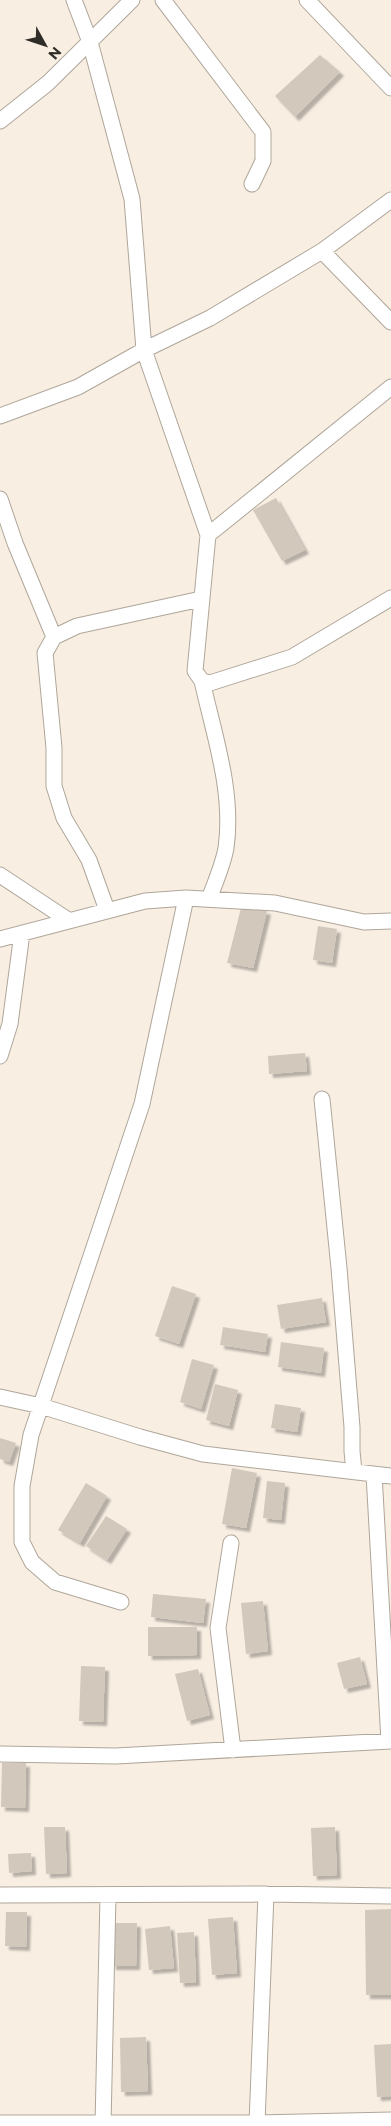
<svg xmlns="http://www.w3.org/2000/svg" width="391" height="2126" font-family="Montserrat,sans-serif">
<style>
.building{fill:#d2c8bc;filter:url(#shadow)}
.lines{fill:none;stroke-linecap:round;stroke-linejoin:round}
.minor-casing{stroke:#afa69a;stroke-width:17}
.minor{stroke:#fff;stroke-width:15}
</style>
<defs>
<filter id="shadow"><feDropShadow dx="4" dy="4" stdDeviation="1" flood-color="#0004"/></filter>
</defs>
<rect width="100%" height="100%" fill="#f8eee2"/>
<path class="building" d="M320 55 340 72 295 117 275 96Z
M276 498 305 550 282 561 253 510Z
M242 904 267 911 253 968 227 963Z
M318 926 337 929 332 963 313 960Z
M305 1053 307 1071 269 1074 268 1056Z
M172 1286 196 1294 179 1344 155 1336Z
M322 1298 326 1322 281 1329 277 1305Z
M223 1327 268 1334 265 1352 220 1345Z
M281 1342 324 1348 321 1373 278 1367Z
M192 1359 214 1365 201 1409 180 1402Z
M215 1384 238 1390 229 1426 206 1420Z
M275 1404 301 1408 297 1432 271 1428Z
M0 1438 16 1443 9 1462 0 1459Z
M232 1468 257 1473 246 1528 222 1524Z
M267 1481 285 1483 281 1520 263 1518Z
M86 1483 107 1496 80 1543 58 1530Z
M106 1516 127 1529 107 1560 86 1546Z
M153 1594 206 1599 203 1623 151 1617Z
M263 1601 268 1651 246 1654 241 1603Z
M148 1627H197V1655L148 1656Z
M360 1657 367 1684 344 1689 337 1663Z
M81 1666 105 1667 103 1722 79 1721Z
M198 1669 210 1715 187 1721 175 1674Z
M2 1763H26L25 1808 1 1807Z
M44 1827H65L67 1873 46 1874Z
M335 1827 337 1875 313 1876 311 1828Z
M31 1853 32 1871 9 1873 8 1854Z
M391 1909V1995H366L365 1910Z
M6 1912H27L26 1947 5 1946Z
M233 1917 237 1973 212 1975 208 1919Z
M112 1923H137L136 1966H112Z
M170 1926 174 1968 149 1970 145 1929Z
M194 1932 196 1982 180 1983 177 1933Z
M146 2037 148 2091 121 2092 120 2038Z
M391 2044V2096L377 2097 374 2045Z"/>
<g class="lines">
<defs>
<path id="minor" d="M74 0 90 42 132 199 144 350 208 535 195 671 202 681C214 735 234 792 226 848 223 865 215 883 209 899
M163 0 263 132V161L252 184
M307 0 391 88
M0 121 48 83 132 0
M322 251 391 322
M0 416 78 387 144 350 210 318 322 251 391 200
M0 499 15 543 54 637
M208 535 391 387
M202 681 210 683 292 657 391 598
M0 875 68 920
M107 910 89 860 64 818 54 786V748L45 653 54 637 77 626 201 599
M0 939 145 901 186 898 275 903 364 922 391 921
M0 1056 10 1024 22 933
M322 1099 339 1268 352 1427V1451L354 1471
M0 1397 41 1406 140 1437 203 1454 391 1476
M374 1474 389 1741
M231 1543 218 1628 233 1750
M121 1602 55 1582 32 1562 22 1542V1486L31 1435 142 1104 186 898
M0 1754 116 1756 391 1741
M0 1895 266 1894 391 1896
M0 2123H257L391 2120
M257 2123 266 1894
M103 2126 108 1895"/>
</defs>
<use href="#minor" class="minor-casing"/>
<use href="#minor" class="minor"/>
</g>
<g transform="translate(45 45) rotate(130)" stroke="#f8eee2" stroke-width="4" paint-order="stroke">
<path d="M0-4L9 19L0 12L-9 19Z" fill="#302c27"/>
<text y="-8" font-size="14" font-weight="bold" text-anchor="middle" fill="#302c27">N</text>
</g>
</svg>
